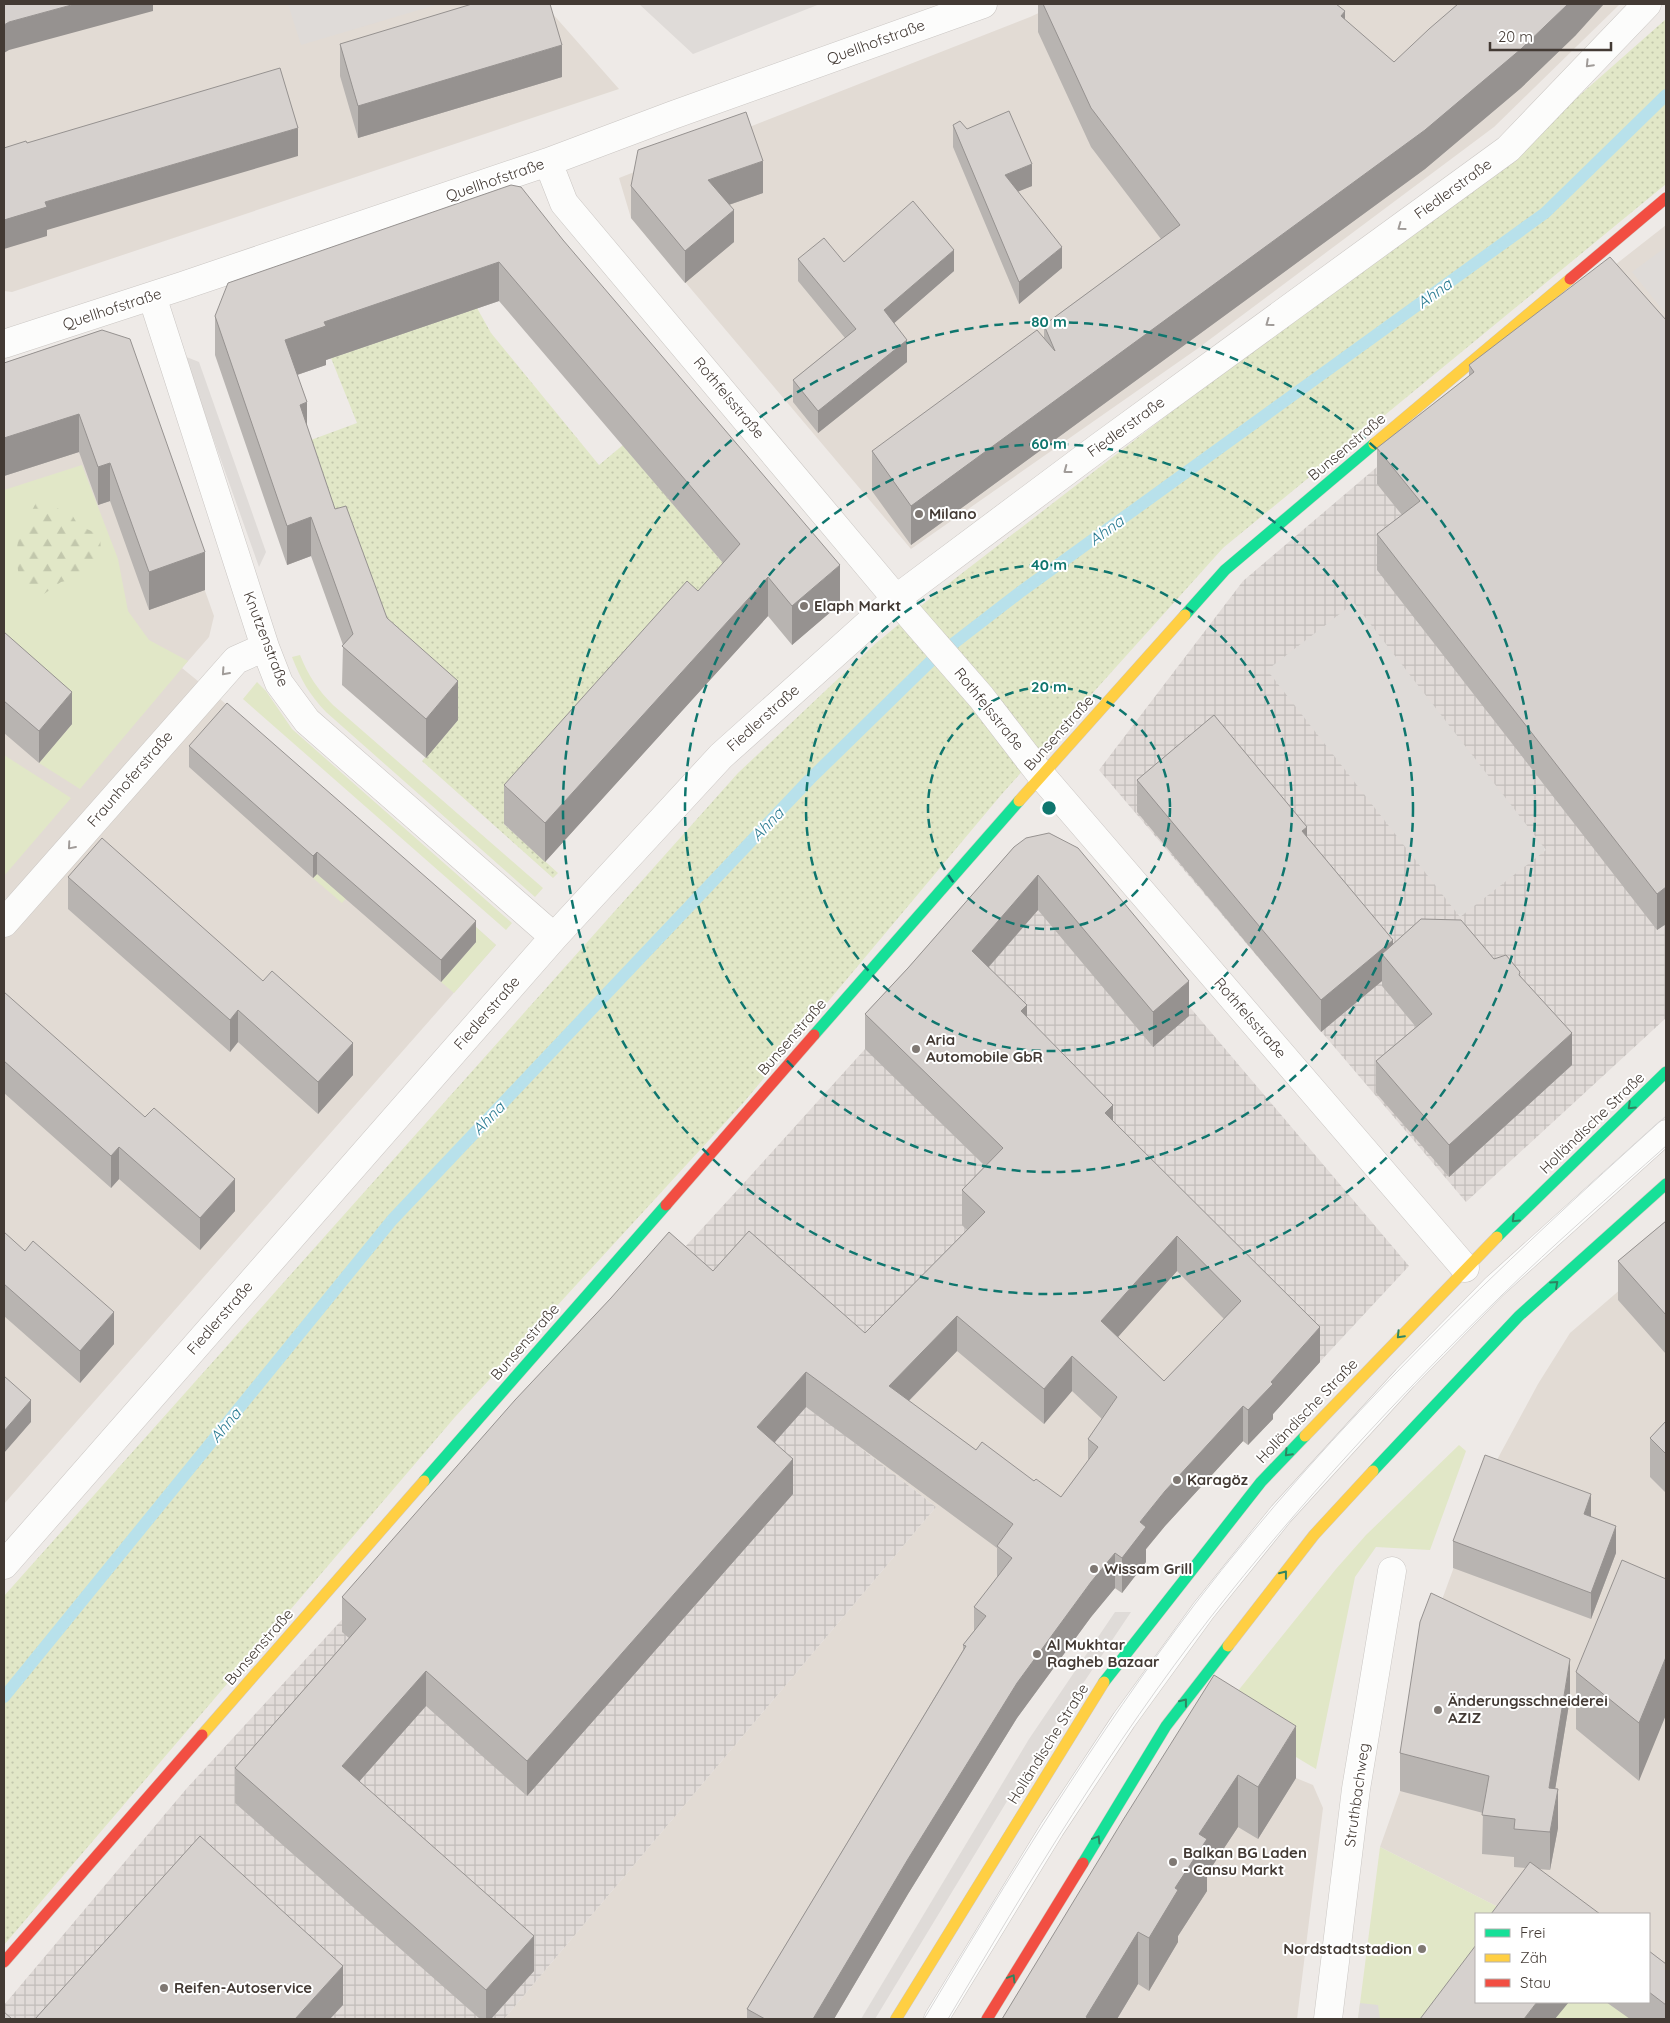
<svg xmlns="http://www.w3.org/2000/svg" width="1670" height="2023" font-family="Quicksand,sans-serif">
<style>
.residential{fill:#e2dbd4}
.industrial{fill:url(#industrial-grid)}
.grass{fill:#e1e7c7}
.forest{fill:url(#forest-firs)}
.park{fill:url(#park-dots)}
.parking{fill:#dfdbd8}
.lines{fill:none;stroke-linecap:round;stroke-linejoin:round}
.stream{stroke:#b8e1eb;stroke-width:12}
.lane-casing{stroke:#cac6c3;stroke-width:25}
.street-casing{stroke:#cac6c3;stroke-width:29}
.fast-casing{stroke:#cfc7bf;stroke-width:12}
.slow-casing{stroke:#cfc7bf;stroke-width:12}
.jam-casing{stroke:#cfc7bf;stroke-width:12}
.lane{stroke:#fcfcfb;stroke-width:24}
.street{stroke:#fcfcfb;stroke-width:28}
.fast{stroke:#16e098;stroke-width:11}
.slow{stroke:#ffcf43;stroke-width:11}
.jam{stroke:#f24e42;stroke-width:11}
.tram{stroke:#d8d7d7;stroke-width:1}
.wall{fill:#b8b4b1;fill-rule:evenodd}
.shaded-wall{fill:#969290}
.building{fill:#d6d1ce;stroke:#969290;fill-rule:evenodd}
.oneway{stroke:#a09b98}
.oneway2{stroke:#2f8561}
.ring{fill:none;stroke:#0f766e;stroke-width:2.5;stroke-dasharray:9 6}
.poi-dot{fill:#7f7873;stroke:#fff;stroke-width:2}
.labels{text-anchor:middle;stroke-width:4;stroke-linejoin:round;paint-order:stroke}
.street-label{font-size:15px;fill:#433a34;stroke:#fff}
.poi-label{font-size:15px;font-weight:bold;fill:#433a34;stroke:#fff;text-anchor:start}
.water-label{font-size:16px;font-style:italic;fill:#2d7d93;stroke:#fff}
.centre{fill:#0f766e;stroke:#fff;stroke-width:2.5}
.ring-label{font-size:15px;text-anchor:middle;font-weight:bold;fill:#0f766e;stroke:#fff;stroke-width:4;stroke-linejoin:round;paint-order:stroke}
</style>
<defs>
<pattern id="industrial-grid" width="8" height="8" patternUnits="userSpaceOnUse" patternTransform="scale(1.25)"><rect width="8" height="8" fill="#e1dbd8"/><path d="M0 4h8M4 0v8" fill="none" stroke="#c2bdba"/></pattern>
<pattern id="forest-firs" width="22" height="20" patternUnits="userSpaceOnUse" patternTransform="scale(1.25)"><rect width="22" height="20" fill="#e1e7c7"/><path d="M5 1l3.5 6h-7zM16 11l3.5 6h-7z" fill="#c2c7ac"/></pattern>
<pattern id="park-dots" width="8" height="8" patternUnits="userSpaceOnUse" patternTransform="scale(1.25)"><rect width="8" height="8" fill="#e1e7c7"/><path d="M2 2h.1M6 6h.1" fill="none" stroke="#c2c7ac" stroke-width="1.8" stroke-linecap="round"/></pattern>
</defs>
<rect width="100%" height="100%" fill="#eeeae7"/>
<path class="residential" d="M4 4H544L619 89 12 292 4 291Z
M1058 4H1620L1494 127 1197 349 911 549 631 218 619 178 1030 17Z
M1666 225V343L1606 272Z
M4 401 148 431 214 616 209 637 182 668 231 708 496 945 4 1504Z
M1136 1230 1225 1319 1269 1416 1273 1419 1248 1445 1243 1441 1165 1526 1140 1557 1146 1562 1122 1593 1114 1588 1091 1617 1017 1718 908 1894 833 2019H504L936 1507 862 1449 1023 1283Z
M1666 1250V1997L1649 1985V1914H1552L1504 1910 1380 1847 1400 1791 1420 1660 1485 1482 1538 1384 1570 1333Z
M1296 1778 1313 1785 1323 1808 1297 2019H1035L1075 1952Z"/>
<path class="industrial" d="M1606 272 1666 343V1018L1466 1202 1099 770 1243 581Z
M1066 861 1409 1266 1315 1367 1225 1319 1136 1230 1023 1283 862 1449 936 1507 504 2019H4V2005L187 1788 743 1184 865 1049 905 999Z"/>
<path class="grass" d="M82 465 118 559 128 611 149 640 188 661 80 789 39 763 72 724 4 664V490Z
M300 655C308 675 318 690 333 705L543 888 535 897 326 712C309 694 301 680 292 657Z
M257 682 266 691 292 729 512 923 506 930 243 699Z
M4 755 71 798 4 876Z
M352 834 374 835 496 945 454 993 441 982 476 942 381 860 342 903 313 878Z
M1459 1445 1466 1451 1430 1550 1376 1547 1355 1577 1316 1769 1221 1712 1336 1569 1366 1535Z
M1380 1847 1504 1910 1552 1914H1476V2002H1649L1666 2019H1358Z"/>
<path class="forest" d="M47 500 56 508 71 513 78 525 100 535 101 553 88 574 76 579 61 582 44 594 26 592C16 577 15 553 19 536 21 529 33 509 37 501Z"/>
<path class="park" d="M1666 19V184L1223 548 1001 795 744 1102 455 1417 4 1945V1596L738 773 875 644 939 591 1563 110Z
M477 308 491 333 599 465 623 445 740 583 504 824 558 873 553 878 422 761 458 720 375 647 300 444 357 423 331 358Z"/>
<path class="parking" d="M288 4H439L301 45Z
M639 4H820L693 54Z
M1666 247V314L1632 272Z
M184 356 199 362 266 552 259 567Z
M1354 603 1546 850 1460 917 1267 670Z
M1115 1612H1131L1035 1755 875 2019H861L1029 1739Z
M1360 2003 1378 2005 1380 2019H1358Z"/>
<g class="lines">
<path class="stream" d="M4 1697 392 1220 809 780 932 660 1019 593 1545 213 1666 95"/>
<defs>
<path id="lane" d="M936 2019 1052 1829 1124 1720 1203 1611 1281 1514 1405 1378 1494 1287 1666 1132"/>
<path id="street" d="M548 162 564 203 914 620 981 697 1041 775 1465 1268
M152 296 265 647 279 683 307 721 554 937
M4 344 182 286 548 162 673 115 983 4
M4 923 236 660 265 647
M4 1565 554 937 721 756 897 598 1099 447 1508 149 1647 4
M1328 2019 1356 1789 1392 1571"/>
<path id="fast" d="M1185 615 1225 570 1374 444
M814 1035 1019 801
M1497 1237 1666 1072
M1373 1471 1519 1316 1666 1184
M424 1481 666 1205
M1104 1682 1261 1482 1305 1436
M1083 1863 1166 1726 1228 1646"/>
<path id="slow" d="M1374 444 1570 279
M1019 801 1185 615
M1305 1436 1497 1237
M1228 1646 1314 1535 1373 1471
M202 1735 424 1481
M896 2019 1104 1682"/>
<path id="jam" d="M1570 279 1666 198
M666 1205 814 1035
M4 1962 202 1735
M987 2019 1083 1863"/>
</defs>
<use href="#lane" class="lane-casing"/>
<use href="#street" class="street-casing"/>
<use href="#fast" class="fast-casing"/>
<use href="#slow" class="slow-casing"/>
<use href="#jam" class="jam-casing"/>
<use href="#lane" class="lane"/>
<use href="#street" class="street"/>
<use href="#fast" class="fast"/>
<use href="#slow" class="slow"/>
<use href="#jam" class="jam"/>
<path class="tram" d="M924 2019C1009 1877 1095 1736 1195 1604 1333 1424 1498 1267 1666 1116
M948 2019C1029 1882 1112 1744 1210 1618 1299 1504 1398 1397 1501 1296 1554 1244 1611 1195 1666 1146"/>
</g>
<path class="wall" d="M1038 4H1336L1345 20 1394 62 1576 35 1521 88 1425 169 911 545 872 491V451L1044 338V325L1161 239 1091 147 1038 32Z
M340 44 562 77 358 138 340 76Z
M953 125 967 129 1032 186 1018 191 1062 268 1019 304 953 147Z
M511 185 840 604 792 645 768 616 545 862 504 824V785L698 591 723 563 499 301 326 360V365L297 375 307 427 335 509 387 618 458 720 426 758 342 685 343 645 311 556 287 565 215 355V316Z
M631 186 763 193 729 205 734 242 685 283 631 218Z
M798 259 844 262 954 271 894 323 907 362 818 433 793 402V380L845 338 798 281Z
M1666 320V924L1657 930 1377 570V534L1402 515 1377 484V448L1469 376V365Z
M102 330 205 590 149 610 110 501 98 505 79 452 4 476V363Z
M4 632 72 724 39 763 4 733Z
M189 746 476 942 441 982 317 874 313 878 189 767Z
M1137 780 1307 837 1393 944 1494 959 1520 976 1572 1065 1449 1177 1376 1093V1061L1416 1027 1382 986V981L1321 1032 1137 812Z
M1014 847 1189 1016 1153 1047 1038 910 989 967 1027 1017 1113 1121 1320 1362 1273 1414V1419L1248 1445 1243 1441 1165 1526 1146 1549V1562L1122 1593 1115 1588 1091 1617 1017 1718 908 1894 834 2019H747V2009L963 1650V1645L974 1631V1607L997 1578V1548L806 1407 774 1443 793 1494 527 1796 426 1706 359 1781 534 1971 491 2019H480L235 1803V1768L349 1638 342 1632V1597L713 1271 865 1333 967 1230 962 1225V1190L985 1166 865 1049V1014L908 968ZM1177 1271 1224 1319 1164 1381 1118 1337ZM957 1351 1044 1424 1072 1391 1102 1419 1088 1439V1461L1061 1497 1034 1481 976 1450 909 1401Z
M68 877 263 981 353 1075 318 1114 238 1042 230 1052 68 909Z
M4 992 235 1211 200 1250 119 1179 111 1188 4 1093Z
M1666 1221V1354L1618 1300V1261Z
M4 1232 114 1344 80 1383 4 1316Z
M1666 1421V1493L1650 1477V1438Z
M1591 1517 1616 1553 1591 1619 1453 1568V1541Z
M1666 1579 1639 1781 1576 1729V1672Z
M1214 1675 1296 1778 1258 1839 1238 1827 1207 1874V1891L1178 1936V1942L1149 1991 1138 1984 1117 2019H1002Z
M1570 1698 1555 1789 1558 1828 1550 1870 1514 1867V1857L1482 1854 1483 1813 1400 1791V1753Z
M1649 1951 1666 1964V2019H1630L1606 2002H1649Z"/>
<path class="shaded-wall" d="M75 4H156H153V11L9 50 4 53V25L9 22Z
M1568 4H1604L1576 35 1521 88 1425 169 911 545V506Z
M1345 11V50L1341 16Z
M562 45V77L358 138V106Z
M298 128V156L47 230V236L4 249V220L45 202Z
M763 161V193L708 212V180Z
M1032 164V186L1005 197V175Z
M734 210V242L685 283V251Z
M1062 247V268L1019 304V282Z
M954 250V271L884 332V310Z
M499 262V301L326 360V365L285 379V340L324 322Z
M907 340V362L818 433V411Z
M307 402V441L300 405Z
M79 414V452L4 476V438Z
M110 463V501L98 505V467Z
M311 517V556L287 565V526Z
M205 552V590L149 610V572Z
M840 565V604L792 645V606Z
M768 577V616L545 862V823Z
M458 681V720L426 758V719Z
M72 692V724L39 763V731Z
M1307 827V859L1302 831Z
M317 852V874L313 878V856Z
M1038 875V910L972 986V951Z
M1666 887V924L1657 930V894Z
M476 921V942L441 982V960Z
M1393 940V967L1382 954V981L1321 1032V1000Z
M1189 981V1016L1153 1047V1012Z
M1027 1005V1040L1021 1011Z
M238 1010V1042L230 1052V1020Z
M1572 1033V1065L1449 1177V1145Z
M353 1043V1075L318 1114V1082Z
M1113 1105V1140L1105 1113Z
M119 1147V1179L111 1188V1156Z
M235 1179V1211L200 1250V1218Z
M1177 1236V1271L1101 1356V1321Z
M114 1312V1344L80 1383V1351Z
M957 1316V1351L889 1421V1386Z
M1320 1327V1362L1273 1414V1419L1248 1445V1410L1271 1382Z
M1072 1356V1391L1044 1424V1389Z
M806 1372V1407L757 1462V1427Z
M31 1400V1422L4 1453V1431Z
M1243 1406V1441L1165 1526 1146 1549V1562L1122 1593V1558L1140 1522 1165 1491Z
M793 1459V1494L527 1796V1761Z
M1591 1494V1521L1584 1514Z
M1616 1526V1553L1591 1619V1593Z
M1115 1553V1588L1091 1617 1017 1718 908 1894 834 2019H813L908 1859 1017 1683 1091 1582Z
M1666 1657V1715L1639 1781V1723Z
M1570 1659V1698L1549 1827V1788Z
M426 1671V1706L342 1801V1766Z
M1296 1726V1778L1258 1839V1787Z
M1238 1775V1827L1207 1874V1891L1178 1936V1942L1149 1991V1938L1175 1888 1199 1834Z
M1558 1789V1828L1550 1870V1832Z
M1138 1932V1984L1117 2019H1086V2017Z
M534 1936V1971L491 2019H486V1990Z
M343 1966V2005L330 2019H295Z
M1537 2002H1569L1555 2019H1524Z"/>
<path class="building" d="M4 4H75L9 22 4 25Z
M472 4H550L562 45 358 106 340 44Z
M1043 4H1336L1345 11 1341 16 1394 62 1429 29 1458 4H1568L1521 49 1425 130 911 506 872 451 1037 330 1055 351 1044 325 1180 225 1091 108Z
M280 68 298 128 45 202 47 207 4 220V148L26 141 27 143Z
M1009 111 1032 164 1005 175 1062 247 1019 282 953 125 960 121 967 129Z
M746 112 763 161 708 180 734 210 685 251 631 186 638 150Z
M511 185 521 187 563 240 840 565 792 606 768 577 545 823 504 785 687 581 698 591 740 544 499 262 324 322 326 326 285 340 307 402 300 405 335 509 346 506 387 618 458 681 426 719 342 646 353 634 311 517 287 526 215 316 228 283Z
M913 201 954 250 884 310 907 340 818 411 793 380 856 329 798 259 824 238 844 262Z
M1610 257 1666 320V887L1657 894 1377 534 1420 501 1377 448 1474 372 1469 365Z
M102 330 130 339 205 552 149 572 110 463 98 467 79 414 4 438V363Z
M4 632 72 692 39 731 4 701Z
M227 703 476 921 441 960 317 852 313 856 189 746Z
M1214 715 1307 827 1302 831 1393 940 1321 1000 1137 780Z
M1049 833 1078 848 1189 981 1153 1012 1038 875 972 951 1027 1005 1021 1011 1113 1105 1105 1113 1320 1327 1271 1382 1273 1384 1248 1410 1243 1406 1165 1491 1140 1522 1146 1527 1122 1558 1115 1553 1091 1582 1017 1683 908 1859 813 2019H765L747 2009 966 1646 963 1645 986 1616 974 1607 1012 1558 997 1546 1013 1524 806 1372 757 1427 793 1459 527 1761 426 1671 342 1766 534 1936 486 1990 235 1768 366 1619 342 1597 515 1400 611 1298 669 1232 713 1271 749 1231 865 1333 985 1212 962 1190 1003 1148 865 1014 908 968 1014 847 1026 838ZM1177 1236 1241 1301 1164 1381 1101 1321ZM957 1316 1044 1389 1072 1356 1117 1397 1088 1439 1098 1447 1061 1497 1036 1479 1034 1481 982 1442 976 1450 889 1386Z
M102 838 263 981 272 971 353 1043 318 1082 238 1010 230 1020 68 877Z
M1421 919 1461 920 1494 959 1506 955 1520 972 1519 975 1572 1033 1449 1145 1376 1061 1432 1014 1382 954Z
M4 992 145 1117 154 1108 235 1179 200 1218 119 1147 111 1156 4 1061Z
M1666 1221V1315L1618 1261Z
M4 1232 25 1251 33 1241 114 1312 80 1351 4 1284Z
M4 1376 31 1400 4 1431Z
M1666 1421V1454L1650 1438Z
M1485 1455 1591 1494 1584 1514 1616 1526 1591 1593 1453 1541Z
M1622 1560 1666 1579V1657L1639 1723 1576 1672Z
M1431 1593 1570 1659 1549 1788 1558 1789 1550 1832 1514 1829 1515 1819 1482 1815 1489 1776 1400 1753 1420 1622Z
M1214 1675 1296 1726 1258 1787 1238 1775 1199 1834 1207 1839 1175 1888 1178 1890 1149 1938 1138 1932 1086 2017 1089 2019H1002L1123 1820Z
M200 1836 343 1966 295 2019H35Z
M1530 1862 1600 1914H1491Z
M1476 1945V2002H1537L1524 2019H1420Z
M1649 1951 1666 1964V2005L1649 1992Z
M4 2012 12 2019H4Z"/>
<defs><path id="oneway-chevron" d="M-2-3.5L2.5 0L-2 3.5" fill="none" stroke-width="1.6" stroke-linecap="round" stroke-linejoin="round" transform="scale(1.25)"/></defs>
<g class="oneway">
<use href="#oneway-chevron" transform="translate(1589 64) rotate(134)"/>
<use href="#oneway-chevron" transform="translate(1401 227) rotate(144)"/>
<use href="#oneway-chevron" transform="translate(1269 323) rotate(144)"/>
<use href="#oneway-chevron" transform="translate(1067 470) rotate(143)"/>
<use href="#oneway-chevron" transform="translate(225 672) rotate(132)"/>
<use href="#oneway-chevron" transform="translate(71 846) rotate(131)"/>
</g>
<g class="oneway2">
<use href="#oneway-chevron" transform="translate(1631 1106) rotate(136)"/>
<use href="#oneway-chevron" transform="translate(1515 1219) rotate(136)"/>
<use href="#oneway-chevron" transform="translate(1555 1284) rotate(-42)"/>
<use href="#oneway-chevron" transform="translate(1400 1335) rotate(134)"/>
<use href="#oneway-chevron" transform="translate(1288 1453) rotate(134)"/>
<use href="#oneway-chevron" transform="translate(1284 1574) rotate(-52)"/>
<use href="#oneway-chevron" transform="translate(1184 1702) rotate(-52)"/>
<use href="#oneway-chevron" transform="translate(1097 1839) rotate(-59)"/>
<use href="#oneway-chevron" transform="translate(1012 1978) rotate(-59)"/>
</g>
<g class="ring">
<circle cx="1049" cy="808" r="121"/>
<circle cx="1049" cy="808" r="243"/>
<circle cx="1049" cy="808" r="364"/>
<circle cx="1049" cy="808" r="486"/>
</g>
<g class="poi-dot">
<circle cx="919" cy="514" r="5"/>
<circle cx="804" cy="606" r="5"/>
<circle cx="916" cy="1049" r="5"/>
<circle cx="1177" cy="1480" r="5"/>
<circle cx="1094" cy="1569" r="5"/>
<circle cx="1037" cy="1654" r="5"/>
<circle cx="1438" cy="1710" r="5"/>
<circle cx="1173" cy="1862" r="5"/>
<circle cx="1422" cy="1949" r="5"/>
<circle cx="164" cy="1988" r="5"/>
</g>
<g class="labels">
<g class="street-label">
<text transform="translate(876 42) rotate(-20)" y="5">Quellhofstraße</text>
<text transform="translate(495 180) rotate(-19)" y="5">Quellhofstraße</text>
<text transform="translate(1453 189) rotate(-36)" y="5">Fiedlerstraße</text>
<text transform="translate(112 309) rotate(-18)" y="5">Quellhofstraße</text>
<text transform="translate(729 398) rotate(50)" y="5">Rothfelsstraße</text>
<text transform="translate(1126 427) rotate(-36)" y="5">Fiedlerstraße</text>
<text transform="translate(1347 447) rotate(-40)" y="5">Bunsenstraße</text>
<text transform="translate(266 639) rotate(69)" y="5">Knutzenstraße</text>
<text transform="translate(989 709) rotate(51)" y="5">Rothfelsstraße</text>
<text transform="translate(763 718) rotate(-42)" y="5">Fiedlerstraße</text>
<text transform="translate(1059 733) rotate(-48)" y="5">Bunsenstraße</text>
<text transform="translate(130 779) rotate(-49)" y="5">Fraunhoferstraße</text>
<text transform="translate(487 1013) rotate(-49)" y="5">Fiedlerstraße</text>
<text transform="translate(1250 1018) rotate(49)" y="5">Rothfelsstraße</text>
<text transform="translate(792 1037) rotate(-49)" y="5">Bunsenstraße</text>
<text transform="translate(1592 1123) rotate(-44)" y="5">Holländische Straße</text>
<text transform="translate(220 1318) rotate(-49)" y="5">Fiedlerstraße</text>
<text transform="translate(525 1342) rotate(-49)" y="5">Bunsenstraße</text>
<text transform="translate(1307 1411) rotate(-46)" y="5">Holländische Straße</text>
<text transform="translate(259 1647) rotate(-49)" y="5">Bunsenstraße</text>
<text transform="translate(1048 1744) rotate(-58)" y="5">Holländische Straße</text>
<text transform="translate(1357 1795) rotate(-82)" y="5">Struthbachweg</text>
</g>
<g class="poi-label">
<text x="929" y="519">Milano</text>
<text x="814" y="611">Elaph Markt</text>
<text x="926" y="1045">Aria<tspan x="926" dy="17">Automobile GbR</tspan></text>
<text x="1187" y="1485">Karagöz</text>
<text x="1104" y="1574">Wissam Grill</text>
<text x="1047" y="1650">Al Mukhtar<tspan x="1047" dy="17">Ragheb Bazaar</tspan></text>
<text x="1448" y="1706">Änderungsschneiderei<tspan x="1448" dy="17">AZIZ</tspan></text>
<text x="1183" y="1858">Balkan BG Laden<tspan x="1183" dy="17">- Cansu Markt</tspan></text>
<text x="1412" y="1954" text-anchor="end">Nordstadtstadion</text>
<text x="174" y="1993">Reifen-Autoservice</text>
</g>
<g class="water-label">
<text transform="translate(1434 293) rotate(-36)" y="6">Ahna</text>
<text transform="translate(1106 530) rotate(-36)" y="6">Ahna</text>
<text transform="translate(767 824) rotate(-46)" y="6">Ahna</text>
<text transform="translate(488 1118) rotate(-46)" y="6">Ahna</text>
<text transform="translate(225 1425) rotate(-51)" y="6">Ahna</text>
</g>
</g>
<circle cx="1049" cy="808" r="8" class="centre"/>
<g class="ring-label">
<text x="1049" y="327">80 m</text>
<text x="1049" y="449">60 m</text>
<text x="1049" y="570">40 m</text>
<text x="1049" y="692">20 m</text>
</g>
<rect width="1670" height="2023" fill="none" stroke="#433a34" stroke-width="10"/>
<rect x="1475" y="1913" width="175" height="90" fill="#ffffff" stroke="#b4b0ae"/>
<rect x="1485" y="1929" width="25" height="8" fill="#16e098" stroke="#b4b0ae"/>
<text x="1520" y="1938" font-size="15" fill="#433a34">Frei</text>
<rect x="1485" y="1954" width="25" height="8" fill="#ffcf43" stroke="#b4b0ae"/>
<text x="1520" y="1963" font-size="15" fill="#433a34">Zäh</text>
<rect x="1485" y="1979" width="25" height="8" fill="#f24e42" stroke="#b4b0ae"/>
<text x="1520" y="1988" font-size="15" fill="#433a34">Stau</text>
<path d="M1490 42v8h121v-8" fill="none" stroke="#433a34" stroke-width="2.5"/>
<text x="1498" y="42" font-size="15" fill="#433a34" stroke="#ffffff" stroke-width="4" paint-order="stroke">20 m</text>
</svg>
